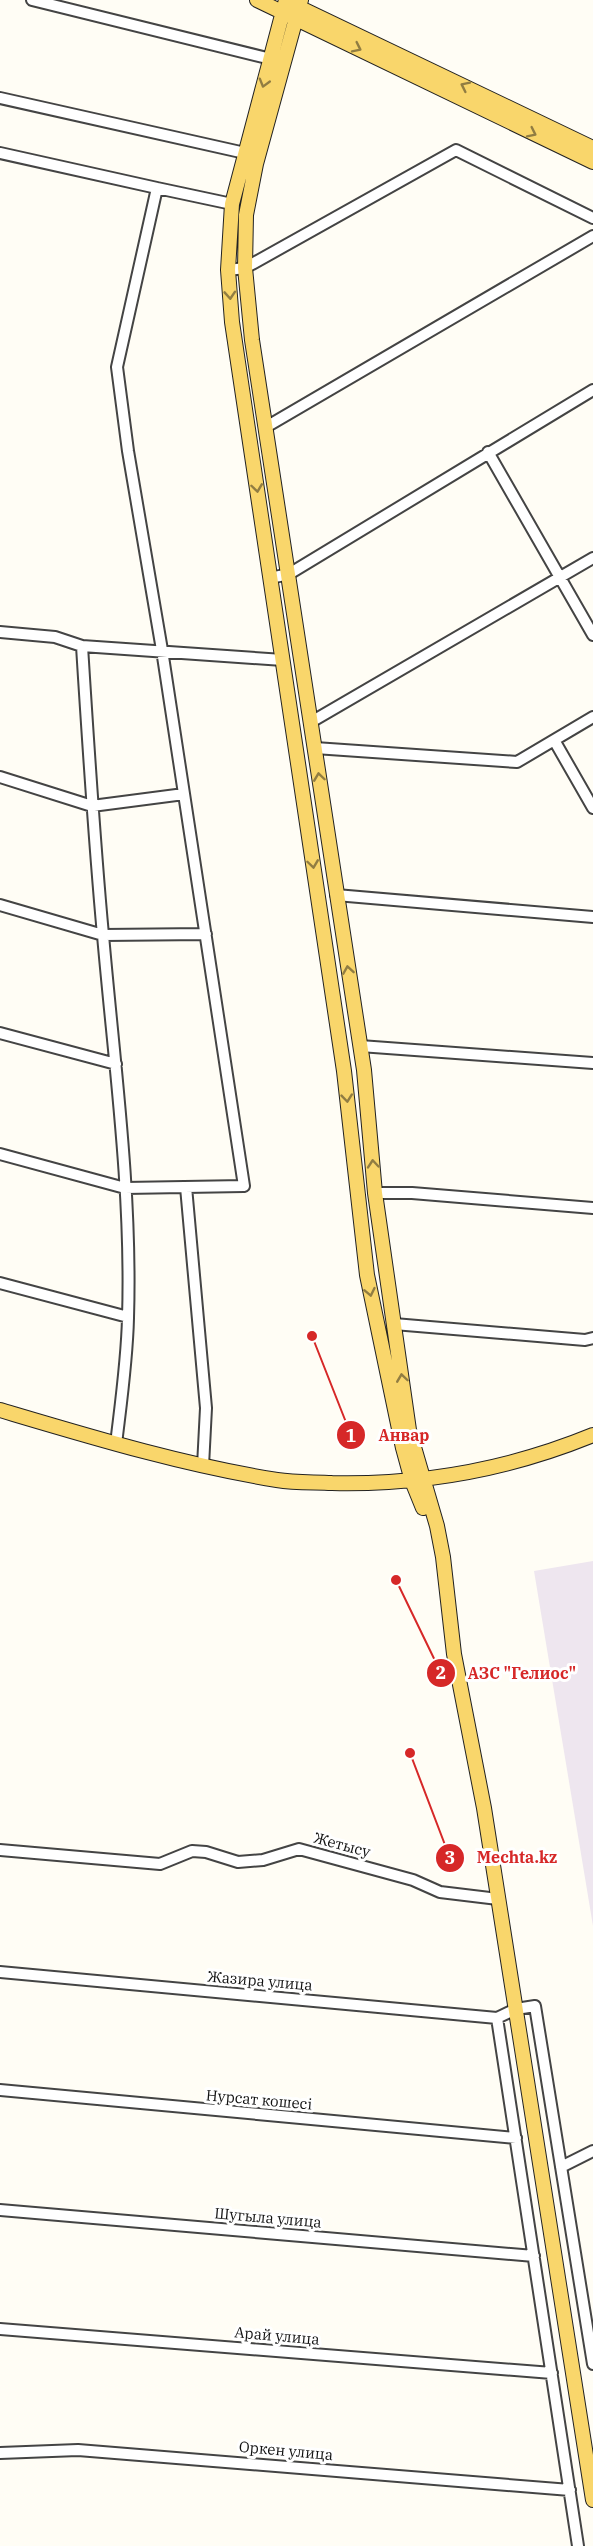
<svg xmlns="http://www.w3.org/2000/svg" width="593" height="2546" font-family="'IBM Plex Serif',serif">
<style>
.industrial{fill:#eee6ef}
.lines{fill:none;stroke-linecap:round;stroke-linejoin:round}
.minor-casing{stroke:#444;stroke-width:14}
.major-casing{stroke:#222;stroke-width:16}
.minor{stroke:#fff;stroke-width:10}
.major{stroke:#f9d66b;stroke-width:14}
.oneway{stroke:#917d42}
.labels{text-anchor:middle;stroke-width:6;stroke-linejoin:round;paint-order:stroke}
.street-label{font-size:15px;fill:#111;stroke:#fff}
.leader{fill:none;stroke:#d62828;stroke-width:2}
.callout-dot{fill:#d62828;stroke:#fff;stroke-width:2}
.mark-label{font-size:18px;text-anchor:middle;font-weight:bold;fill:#fff}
.callout-label{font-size:16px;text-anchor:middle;font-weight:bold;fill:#d62828;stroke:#fff;stroke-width:6;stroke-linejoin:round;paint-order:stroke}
</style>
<rect width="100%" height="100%" fill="#fffdf5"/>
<path class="industrial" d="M593 1561V1926L534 1571Z"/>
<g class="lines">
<defs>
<path id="minor" d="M32 0 271 59
M0 98 245 153
M0 153 157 188 117 367 128 451 162 650 244 1186 125 1188 0 1154
M157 188 232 204
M228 270 245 268 456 150 593 218
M266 427 593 236
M488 452 593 635
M270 578 289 574 593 390
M0 632 55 637 82 646 283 660
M82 646C88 742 94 838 103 935 114 1062 132 1190 128 1318 127 1361 121 1402 116 1444
M311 722 593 558
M554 740 593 808
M315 748 517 762 593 717
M0 777 92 806 184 794
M336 895 593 917
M0 905 103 935 206 934
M0 1033 116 1064
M360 1046 593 1063
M186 1187 206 1408 203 1466
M375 1193H412L593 1208
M0 1283 128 1317
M394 1324 585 1340 593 1338
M0 1850 160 1864 192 1851 206 1852 238 1862 263 1860 299 1849 413 1880 440 1892 498 1899
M0 1972 497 2018 516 2009 535 2006 593 2364
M497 2018 578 2546
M0 2090 516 2138
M561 2167 593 2151
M0 2210 534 2256
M0 2329 552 2373
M0 2453 78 2450 570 2490"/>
<path id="major" d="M257 0 593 162
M286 0 232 204 228 270 232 322 344 1071 367 1275 403 1448 412 1481 423 1508
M301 0 256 164 246 215 245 268 252 340 364 1070 375 1193 409 1430 437 1526 443 1557 454 1654 484 1808 593 2500
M292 4 593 148
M0 1410C91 1437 183 1465 277 1480 295 1483 314 1482 332 1483 421 1485 510 1469 593 1435"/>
</defs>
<use href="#minor" class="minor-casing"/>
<use href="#major" class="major-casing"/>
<use href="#minor" class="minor"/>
<use href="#major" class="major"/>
</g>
<defs><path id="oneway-chevron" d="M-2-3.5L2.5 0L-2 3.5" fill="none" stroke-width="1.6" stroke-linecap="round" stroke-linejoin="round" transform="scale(1.5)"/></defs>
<g class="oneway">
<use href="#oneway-chevron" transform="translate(357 48) rotate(26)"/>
<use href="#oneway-chevron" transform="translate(264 83) rotate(106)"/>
<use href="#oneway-chevron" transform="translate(465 86) rotate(-154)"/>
<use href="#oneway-chevron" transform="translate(532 133) rotate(26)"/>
<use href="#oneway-chevron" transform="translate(230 295) rotate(86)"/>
<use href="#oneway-chevron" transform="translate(257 488) rotate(82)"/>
<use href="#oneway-chevron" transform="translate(319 777) rotate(-98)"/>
<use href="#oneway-chevron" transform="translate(313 864) rotate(82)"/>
<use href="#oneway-chevron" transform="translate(348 970) rotate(-99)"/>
<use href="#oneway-chevron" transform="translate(347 1098) rotate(84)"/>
<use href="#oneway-chevron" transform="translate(373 1164) rotate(-95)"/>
<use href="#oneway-chevron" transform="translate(370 1292) rotate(78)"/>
<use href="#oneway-chevron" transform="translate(402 1378) rotate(-98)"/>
</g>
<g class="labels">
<g class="street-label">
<text transform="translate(342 1845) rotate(15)" y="5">Жетысу</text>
<text transform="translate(260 1981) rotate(5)" y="5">Жазира улица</text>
<text transform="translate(259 2100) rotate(5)" y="5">Нурсат кошесi</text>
<text transform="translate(268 2218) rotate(5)" y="5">Шугыла улица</text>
<text transform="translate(277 2336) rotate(5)" y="5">Арай улица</text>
<text transform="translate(286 2451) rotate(5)" y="5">Оркен улица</text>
</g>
</g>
<path class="leader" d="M312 1336L351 1435M396 1580L441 1673M410 1753L450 1858"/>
<g class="callout-dot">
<circle cx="312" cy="1336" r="6"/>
<circle cx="396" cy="1580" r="6"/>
<circle cx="410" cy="1753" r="6"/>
<circle cx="351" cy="1435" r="15"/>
<circle cx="441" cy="1673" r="15"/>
<circle cx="450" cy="1858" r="15"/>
</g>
<g class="mark-label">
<text x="351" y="1442">1</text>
<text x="441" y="1679">2</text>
<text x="450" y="1864">3</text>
</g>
<g class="callout-label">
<text x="404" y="1441">Анвар</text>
<text x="522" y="1679">АЗС "Гелиос"</text>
<text x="517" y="1863">Mechta.kz</text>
</g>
</svg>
